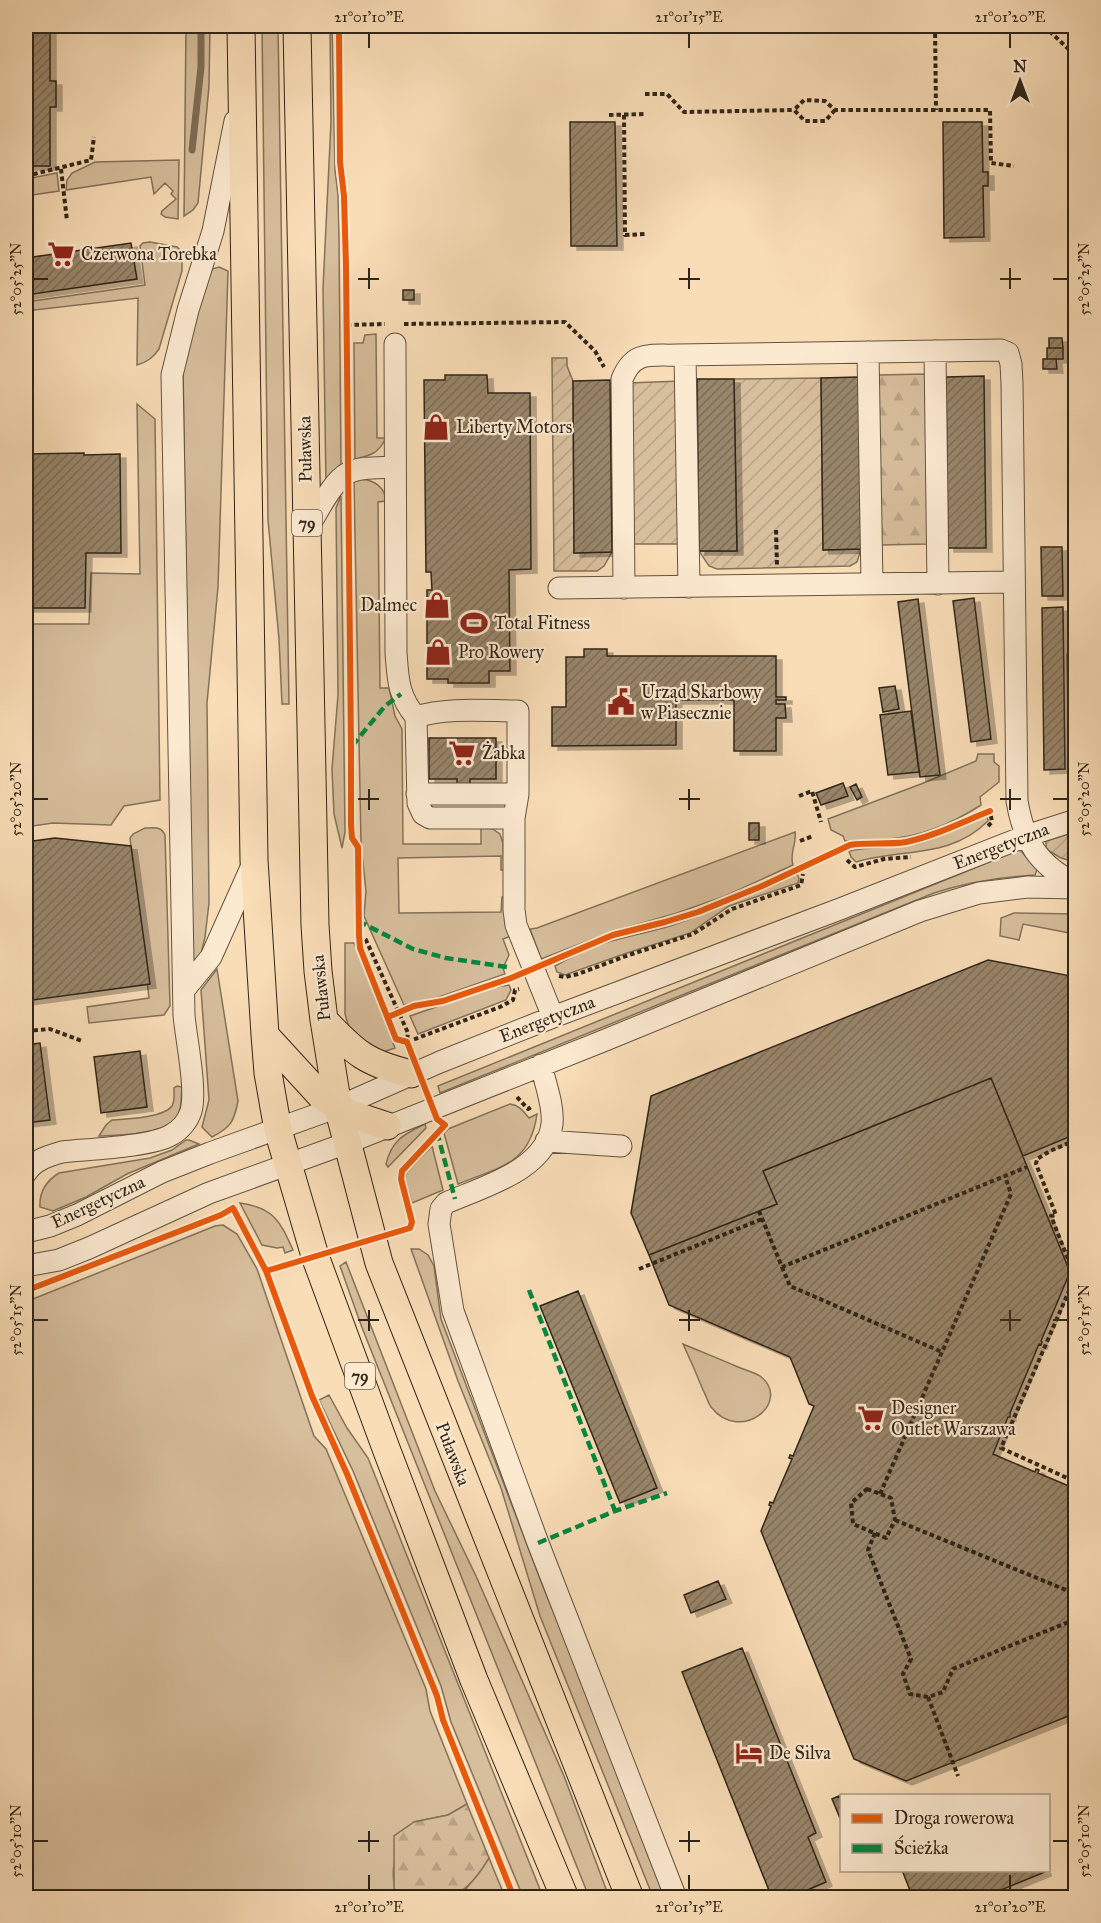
<svg xmlns="http://www.w3.org/2000/svg" width="1101" height="1923" font-family="'IM FELL Great Primer',serif">
<style>
.grass{fill:#d7be9c;stroke:#83725a;stroke-width:1.5}
.forest{fill:url(#forest-firs);stroke:#83725a;stroke-width:1.5}
.garden{fill:url(#garden-furrows);stroke:#83725a;stroke-width:1.5}
.lines{fill:none;stroke-linecap:round;stroke-linejoin:round}
.stream{stroke:#7f6e57;stroke-width:7}
.building{fill:url(#building-hatch);stroke:#2f2518;stroke-width:1.5;filter:url(#shadow)}
.minor-casing{stroke:#625340;stroke-width:23}
.major-casing{stroke:#2f2518;stroke-width:29}
.path{stroke:#2f2518;stroke-width:4;stroke-dasharray:4.5 3;stroke-linecap:butt}
.minor{stroke:#fbe9d0;stroke-width:21}
.major{stroke:#f9ddb7;stroke-width:27}
.quiet{stroke:#00873e;stroke-width:4.5;stroke-dasharray:9 4.5;stroke-linecap:butt}
.cycleway-casing{stroke:#fbe9d0;stroke-width:10}
.cycleway{stroke:#e8590c;stroke-width:6}
.ticks{fill:none;stroke:#2f2518;stroke-width:2}
.labels{text-anchor:middle;stroke-width:4.5;stroke-linejoin:round;paint-order:stroke}
.shield{fill:#fbe9d0;stroke:#6c604f;stroke-width:1.5}
.shield-label{font-size:16px;font-weight:bold;fill:#2f2518}
.poi-label{font-size:18px;fill:#2f2518;stroke:#fbe9d0;text-anchor:start}
.street-label{font-size:18px;fill:#2f2518;stroke:#fbe9d0}
.neatline{fill:none;stroke:#2f2518;stroke-width:2}
.ticks-label{font-size:15px;text-anchor:middle;fill:#2f2518}
</style>
<defs>
<pattern id="forest-firs" width="22" height="20" patternUnits="userSpaceOnUse" patternTransform="scale(1.5)"><rect width="22" height="20" fill="#d7be9c"/><path d="M5 1l3.5 6h-7zM16 11l3.5 6h-7z" fill="#b9a386"/></pattern>
<pattern id="garden-furrows" width="10" height="10" patternUnits="userSpaceOnUse" patternTransform="scale(1.5)"><rect width="10" height="10" fill="#d7be9c"/><path d="M-1 1l2-2M0 10L10 0M9 11l2-2" fill="none" stroke="#b9a386"/></pattern>
<pattern id="building-hatch" width="6" height="6" patternUnits="userSpaceOnUse" patternTransform="scale(1.5)"><rect width="6" height="6" fill="#98856b"/><path d="M-1 1l2-2M0 6l6-6M5 7l2-2" fill="none" stroke="#7c6d57"/></pattern>
<filter id="shadow"><feDropShadow dx="6" dy="4" stdDeviation="0" flood-color="#0004"/></filter>
</defs>
<rect width="100%" height="100%" fill="#f9ddb7"/>
<filter id="stains"><feTurbulence type="fractalNoise" baseFrequency=".00333" numOctaves="4"/><feColorMatrix values="0 0 0 0 .2 0 0 0 0 .09 0 0 0 0 .02 0 0 0 .5 -.17"/></filter>
<radialGradient id="worn" r=".72"><stop offset=".6" stop-color="#630" stop-opacity="0"/><stop offset="1" stop-color="#630" stop-opacity=".3"/></radialGradient>
<path class="grass" d="M186 26H210L209 86 198 203 193 210 184 216Z
M262 26H278L289 704H282L279 639 268 520Z
M330 26H332L335 170 338 195 339 238 341 464 331 475 326 485 323 288 331 122Z
M179 160 178 219 165 217 161 214 162 211 176 199 171 194 173 191 165 183 154 194 151 177 66 190 67 180 72 173 95 162Z
M57 173 59 191 26 196V179Z
M150 242 177 247 182 252V271L159 349C153 358 147 362 137 365L138 298 26 311V302L145 285 140 246 143 243Z
M219 267 228 271 218 587 207 703 209 903 205 937 201 954 192 964 183 365 190 331 212 269Z
M376 334 377 438H386C378 454 371 455 355 459L354 343H363L365 335Z
M137 404 155 419 160 800 124 806 111 825 53 823 26 827V624H89L91 573 140 574Z
M361 479C374 480 385 487 386 501L378 502 380 688H389L395 716 402 729 403 844H481V828H491L500 834 503 843 504 870H501V856L398 858 399 913 501 912 502 897H505L511 936 503 939 509 955 503 968 505 974 439 997 404 1005 364 916 366 891 361 844 354 482Z
M341 496 345 832 342 848 334 814 332 769 338 695 336 508Z
M1075 652 1076 777 1069 780 1067 654Z
M978 754H994V762L999 766V782L980 797 981 805C953 823 921 837 888 839 874 841 859 840 845 841L843 836 831 830 828 819 921 784 976 761Z
M987 816 988 821C950 859 903 848 856 862L851 857 849 851C871 846 893 849 915 844 940 838 963 826 987 816Z
M145 828C155 828 161 826 165 835L170 1006 164 1015 89 1023 87 1007 149 998 130 838 133 834Z
M795 832C797 844 789 853 793 865L725 896 677 913 611 932 541 959 530 929 537 928Z
M1019 850 1021 851 1037 870 1035 875C1000 877 968 882 934 893L440 1093 438 1086Z
M797 874 799 878 798 883 729 906 690 933 624 954 565 975 557 972 555 966C571 957 588 948 605 943 627 936 651 932 673 925 715 911 757 893 797 874Z
M1014 913 1075 914V934L1023 924 1019 940 1000 936 1001 918Z
M345 943H354L395 1048 383 1052 373 1050 350 1031 345 1014Z
M217 969 238 1101C234 1122 231 1127 212 1137L202 1127 209 1100 201 990Z
M509 985 511 990 506 1000 418 1034 410 1016 491 988Z
M177 1086 182 1087C181 1096 182 1108 178 1115 166 1136 120 1135 99 1136L106 1125 112 1120C126 1119 163 1118 172 1106 175 1101 174 1094 174 1088Z
M510 1104C519 1105 523 1111 529 1118L537 1114C530 1165 499 1167 458 1184L444 1133 448 1129Z
M425 1124 426 1128 388 1167 386 1164C392 1139 405 1134 425 1124Z
M186 1140H189L199 1144 127 1174 86 1197 60 1208 53 1211 40 1207C39 1191 46 1181 59 1173L150 1158 172 1150Z
M432 1146 443 1190 412 1203 405 1179 407 1172Z
M240 1203C274 1208 280 1221 293 1250L285 1253 283 1247 277 1248 262 1245Z
M223 1225 237 1234 257 1269 314 1436 326 1449 426 1689 430 1711 467 1804 448 1815 414 1822C398 1851 387 1864 397 1897H26V1300L33 1299 215 1226Z
M411 1249H419L428 1255 434 1266 441 1319 542 1584 591 1703 665 1897H653L540 1616 501 1488 458 1381Z
M346 1262 435 1491 476 1576 564 1776 609 1897H589L361 1325 340 1266Z
M683 1344C702 1352 720 1359 738 1367 745 1370 754 1372 760 1376 793 1401 741 1445 711 1407 708 1403 706 1395 703 1390 697 1375 690 1359 683 1344Z
M329 1395 347 1428 368 1458 543 1897H523L451 1722 441 1686 353 1471 319 1400Z
M489 1858 505 1897 452 1898 466 1889Z"/>
<path class="forest" d="M927 374 929 544 879 545 877 375Z
M467 1804 489 1858C460 1906 448 1898 397 1897L394 1888V1836L414 1822 448 1815Z"/>
<path class="garden" d="M552 358H567V366L573 381 574 553 612 552 604 566 597 571H554Z
M821 378 823 550 861 549 857 562 850 566 717 569 709 566 699 551H737L734 379Z
M681 381V544H630L628 383Z
M1075 832V862L1061 858 1046 849V841Z"/>
<g class="lines">
<path class="stream" d="M192 150 201 67V26"/>
</g>
<path class="building" d="M26 26H50V81H56V107H50V166H26Z
M570 122H615L617 246H571Z
M943 122H982L983 172H988V186H983L984 237 944 238Z
M131 243 137 279 26 295V258Z
M403 290H414V300H403Z
M1049 338H1062L1063 348H1049Z
M1047 348H1063V359H1047Z
M1043 359H1056L1057 369H1043Z
M445 375H487L488 393H530L531 569 509 570 510 671H489V683H448V679H427V590H432L431 572H426L424 380H445Z
M984 376 986 548H948L946 377Z
M859 377 861 549 823 550 821 378Z
M697 379H734L737 551H699Z
M610 380 612 552 574 553 573 381Z
M84 453V455L120 454 121 553H86L85 608H26V454Z
M1041 547H1062L1063 596H1042Z
M974 598 991 739 971 742 953 601Z
M918 599 940 775 920 777 898 602Z
M1063 607 1065 769 1044 770 1042 608Z
M584 649H607V656H776V697H786V700H776V704H785L786 718H776V751H734V700H676V745L552 746V707H566V657H584Z
M895 686 899 709 883 712 879 688Z
M911 711 919 772 888 775 880 715Z
M429 738H496V779H470V788H457V779H429Z
M843 783 848 796 821 805 816 793Z
M856 784 862 797 857 800 850 787Z
M749 823H759V840H749Z
M55 838 131 846 150 984 26 1001V842Z
M988 960 1076 977V1134L1023 1156 991 1078 763 1171 777 1204 649 1255 631 1213 651 1096Z
M40 1043 50 1120 26 1123V1045Z
M140 1051 147 1107 101 1113 94 1057Z
M991 1078 1070 1272 1041 1341 1042 1342 1041 1345 1039 1344 1010 1413V1417H1008L993 1454 1035 1472 1036 1469 1039 1470 1038 1473 1076 1489V1713L906 1781 854 1759 761 1531 771 1506 769 1505 770 1502 773 1503 792 1459 789 1458 790 1455 793 1456 814 1406 809 1404 790 1357 669 1305 649 1255 777 1204 763 1171Z
M578 1291 657 1488 620 1503 540 1306Z
M718 1581 726 1599 691 1613 684 1595Z
M742 1648 816 1833 808 1837 826 1882 789 1898H772L682 1672Z
M839 1796 842 1801V1823L832 1799Z
M902 1870H1045V1872L981 1898H913Z"/>
<g class="lines">
<defs>
<path id="minor" d="M395 344 396 653C398 679 398 696 416 717L418 803 423 814 430 818H514
M935 351 938 584
M868 352 872 584
M685 355 689 587
M307 529C317 514 332 481 348 473 361 466 380 468 395 467
M559 588 1014 582
M624 588 622 379C634 350 650 356 677 355L1001 350 1008 353 1011 364 1012 383 1017 801C1024 842 1038 865 1076 884
M416 717C448 707 485 711 518 711V794L514 818V910L516 925 553 1017
M417 794H518
M184 990 211 957 254 861
M541 1065C545 1083 554 1106 552 1124 547 1170 482 1187 446 1203L441 1209 439 1224 453 1311 538 1543 676 1898
M546 1141 621 1146
M26 1173C34 1160 48 1156 62 1152 89 1149 150 1147 171 1135 180 1130 188 1121 191 1111 197 1089 186 1039 184 1015L172 375 188 310 213 231 235 121
M26 1232 50 1226 77 1215 162 1172 210 1153 338 1107 440 1062 553 1017 840 909 1026 836 1076 820
M26 1266 59 1260 89 1248 209 1193 347 1143 603 1041 920 911 979 893 1028 887 1076 888"/>
<path id="major" d="M241 26 254 860 265 1035 268 1073 278 1130 315 1256 387 1451 474 1680 565 1898
M297 26 315 925 318 971 324 1020 338 1107 379 1263 630 1898
M324 1020C355 1053 366 1063 411 1074
M265 1035 320 1095 348 1113 387 1126"/>
</defs>
<use href="#minor" class="minor-casing"/>
<use href="#major" class="major-casing"/>
<path class="path" d="M935 26 936 110
M1044 26 1076 56
M645 94H667L684 112 794 110
M835 110 825 121H805L794 110 804 100 825 101 835 110H990L991 163 1014 166
M609 115 645 114
M624 115 625 235 646 234
M61 169 67 221
M26 176 91 160 94 137
M404 324 565 322 595 351 604 367
M347 325 385 324
M776 530 777 566
M799 796 812 791 821 822
M988 826 992 822 990 811
M800 841 813 836
M847 860 855 867 884 859 911 857
M359 935 366 940 408 1033 407 1041
M559 976 565 977 578 974 626 956 693 934 732 909 801 885 803 874
M26 1031 50 1029 82 1041
M407 1042 500 1007 513 1000 515 990 519 989
M517 1097 528 1109 531 1107
M1076 1140 1050 1151 1037 1159 1036 1164 1056 1215 1051 1216 1075 1277 1001 1448 1076 1482
M759 1211 782 1267 1027 1167
M782 1267 790 1286 942 1352
M639 1269 762 1219
M867 1489 891 1498 895 1520 886 1538 853 1524 851 1503Z
M880 1494 1011 1194 1005 1176
M895 1520 1076 1594
M875 1533 868 1550 911 1659 903 1674 910 1694 928 1697 943 1692 953 1669 1076 1619
M928 1697 958 1776"/>
<use href="#minor" class="minor"/>
<use href="#major" class="major"/>
<path class="quiet" d="M352 746 385 706 401 694
M358 921 413 949 446 958 507 967
M437 1132 455 1199
M529 1290 615 1511
M538 1543 615 1511 667 1493"/>
<defs>
<path id="cycleway" d="M388 1017 414 1006 443 1001 511 978 613 935 665 922 698 912 762 886 850 845C868 842 887 845 906 842 935 836 962 822 990 811
M266 1271 410 1228 412 1222 401 1179 402 1171 445 1125 437 1119 407 1042 396 1039 360 948 359 935 358 847 352 838 351 825V748L346 266 344 196 340 162 339 26
M26 1289 33 1288 221 1215 233 1208 266 1271 312 1396 347 1474 437 1696 443 1720 514 1898"/>
</defs>
<use href="#cycleway" class="cycleway-casing"/>
<use href="#cycleway" class="cycleway"/>
</g>
<path class="ticks" d="M369 33V48M689 33V48M1010 33V48M369 268V289M689 268V289M1010 268V289M33 279H48M358 279H379M679 279H700M1000 279H1021M1053 279H1068M369 789V810M689 789V810M1010 789V810M33 799H48M358 799H379M679 799H700M1000 799H1021M1053 799H1068M369 1310V1331M689 1310V1331M1010 1310V1331M33 1320H48M358 1320H379M679 1320H700M1000 1320H1021M1053 1320H1068M369 1831V1852M689 1831V1852M33 1841H48M358 1841H379M679 1841H700M1053 1841H1068M369 1875V1890M689 1875V1890M1010 1875V1890"/>
<defs>
<symbol id="supermarket-bare" viewBox="-9 -9 18 18"><path d="M-6-5.5h2.5l.6 2H6L4.5 2H-2.5L-4.4-4H-6ZM-1.5 3.2a1.3 1.3 0 1 0 .1 0ZM3 3.2a1.3 1.3 0 1 0 .1 0Z" fill="#8f2418" stroke="#fbe9d0" stroke-width="2.5" paint-order="stroke"/></symbol>
<symbol id="shop-bare" viewBox="-9 -9 18 18"><path d="M-5-2.5h2.3a2.7 3.5 0 0 1 5.4 0H5L5.5 6h-11ZM-1.5-2.5h3a1.5 2.3 0 0 0-3 0Z" fill="#8f2418" stroke="#fbe9d0" stroke-width="2.5" paint-order="stroke"/></symbol>
<symbol id="stadium-bare" viewBox="-9 -9 18 18"><path d="M0-5a6.5 5 0 1 0 0 10a6.5 5 0 1 0 0-10ZM-3.5-1.8h7v3.6h-7Z" fill="#8f2418" stroke="#fbe9d0" stroke-width="2.5" paint-order="stroke"/></symbol>
<symbol id="civic-bare" viewBox="-9 -9 18 18"><path d="M-.6-6.5H3V-4.5H.6V-3L4-1V1h2V6H-6V1h2V-1L-.6-3ZM-1.2 2.5V6h2.4V2.5Z" fill="#8f2418" stroke="#fbe9d0" stroke-width="2.5" paint-order="stroke"/></symbol>
<symbol id="hotel-bare" viewBox="-9 -9 18 18"><path d="M-6-4.5h1.5V1H6V5H4.5V3h-9V5H-6ZM-4 0a1.8 1.8 0 1 1 3.6 0ZM.5 0V-2.5h3Q6-2.5 6 0Z" fill="#8f2418" stroke="#fbe9d0" stroke-width="2.5" paint-order="stroke"/></symbol>
</defs>
<g fill-rule="evenodd">
<use href="#supermarket-bare" x="42" y="235" width="38" height="38"/>
<use href="#shop-bare" x="417" y="408" width="38" height="38"/>
<use href="#shop-bare" x="418" y="586" width="38" height="38"/>
<use href="#stadium-bare" x="455" y="604" width="38" height="38"/>
<use href="#shop-bare" x="419" y="633" width="38" height="38"/>
<use href="#civic-bare" x="602" y="683" width="38" height="38"/>
<use href="#supermarket-bare" x="443" y="734" width="38" height="38"/>
<use href="#supermarket-bare" x="852" y="1399" width="38" height="38"/>
<use href="#hotel-bare" x="730" y="1734" width="38" height="38"/>
</g>
<g class="labels">
<g class="shield">
<rect x="292" y="510" width="30" height="26" rx="4.5"/>
<rect x="345" y="1363" width="30" height="26" rx="4.5"/>
</g>
<g class="shield-label">
<text x="307" y="529">79</text>
<text x="360" y="1382">79</text>
</g>
<g class="poi-label">
<text x="81" y="260">Czerwona Torebka</text>
<text x="456" y="433">Liberty Motors</text>
<text x="417" y="611" text-anchor="end">Dalmec</text>
<text x="494" y="629">Total Fitness</text>
<text x="458" y="658">Pro Rowery</text>
<text x="641" y="698">Urząd Skarbowy<tspan x="641" dy="21">w Piasecznie</tspan></text>
<text x="482" y="759">Żabka</text>
<text x="891" y="1414">Designer<tspan x="891" dy="21">Outlet Warszawa</tspan></text>
<text x="769" y="1759">De Silva</text>
</g>
<g class="street-label">
<text transform="translate(305 449) rotate(-91)" y="6">Puławska</text>
<text transform="translate(1001 846) rotate(-21)" y="6">Energetyczna</text>
<text transform="translate(321 988) rotate(-96)" y="6">Puławska</text>
<text transform="translate(547 1019) rotate(-21)" y="6">Energetyczna</text>
<text transform="translate(98 1202) rotate(-25)" y="6">Energetyczna</text>
<text transform="translate(453 1454) rotate(69)" y="6">Puławska</text>
</g>
</g>
<rect width="1101" height="1923" fill="none" stroke="#f9ddb7" stroke-width="66"/>
<rect x="840" y="1794" width="210" height="78" fill="#fbe9d0" stroke="#a99b86" stroke-width="1.5"/>
<rect x="852" y="1814" width="30" height="9" fill="#e8590c" stroke="#a99b86" stroke-width="1.5"/>
<text x="894" y="1824" font-size="18" fill="#2f2518">Droga rowerowa</text>
<rect x="852" y="1844" width="30" height="9" fill="#00873e" stroke="#a99b86" stroke-width="1.5"/>
<text x="894" y="1854" font-size="18" fill="#2f2518">Ścieżka</text>
<g transform="translate(1020 81)" stroke="#fbe9d0" stroke-width="4.5" paint-order="stroke">
<path d="M0-4.5L10 22L0 15L-10 22Z" fill="#2f2518"/>
<text y="-9" font-size="16" font-weight="bold" text-anchor="middle" fill="#2f2518">N</text>
</g>
<rect x="33" y="33" width="1035" height="1857" class="neatline"/>
<g class="ticks-label">
<text x="369" y="22">21°01'10"E</text>
<text x="689" y="22">21°01'15"E</text>
<text x="1010" y="22">21°01'20"E</text>
<text transform="translate(16 279) rotate(-90)" y="5">52°05'25"N</text>
<text transform="translate(1084 279) rotate(-90)" y="5">52°05'25"N</text>
<text transform="translate(16 799) rotate(-90)" y="5">52°05'20"N</text>
<text transform="translate(1084 799) rotate(-90)" y="5">52°05'20"N</text>
<text transform="translate(16 1320) rotate(-90)" y="5">52°05'15"N</text>
<text transform="translate(1084 1320) rotate(-90)" y="5">52°05'15"N</text>
<text transform="translate(16 1841) rotate(-90)" y="5">52°05'10"N</text>
<text transform="translate(1084 1841) rotate(-90)" y="5">52°05'10"N</text>
<text x="369" y="1912">21°01'10"E</text>
<text x="689" y="1912">21°01'15"E</text>
<text x="1010" y="1912">21°01'20"E</text>
</g>
<rect width="100%" height="100%" filter="url(#stains)"/>
<rect width="100%" height="100%" fill="url(#worn)"/>
</svg>
